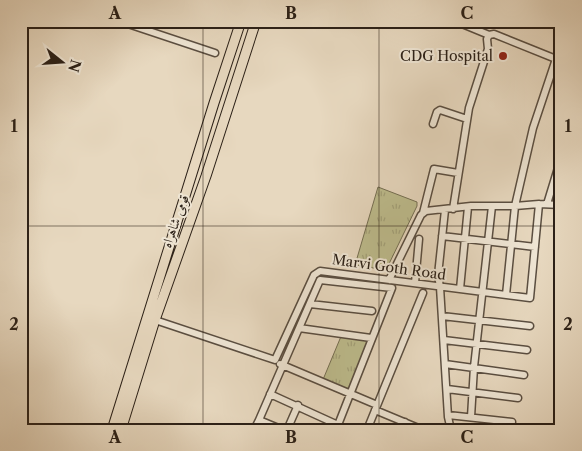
<svg xmlns="http://www.w3.org/2000/svg" width="582" height="451" font-family="'Libre Caslon Text',Amiri,serif">
<style>
.grass{fill:url(#grass-tufts);stroke:#746e52}
.lines{fill:none;stroke-linecap:round;stroke-linejoin:round}
.minor-casing{stroke:#5a4e41;stroke-width:9}
.highway-casing{stroke:#2b2017;stroke-width:11}
.minor{stroke:#efe6d5;stroke-width:6}
.highway{stroke:#e7d8bf;stroke-width:9}
.grid{fill:none;stroke:#2b2017;stroke-width:1;stroke-opacity:0.55}
.poi-dot{fill:#8f2418;stroke:#efe6d5;stroke-width:2}
.labels{text-anchor:middle;stroke-width:4;stroke-linejoin:round;paint-order:stroke}
.poi-label{font-size:14px;fill:#2b2017;stroke:#efe6d5;text-anchor:end}
.street-label{font-size:14px;fill:#2b2017;stroke:#efe6d5}
.neatline{fill:none;stroke:#2b2017;stroke-width:2}
.grid-label{font-size:16px;text-anchor:middle;font-weight:bold;fill:#2b2017}
</style>
<defs>
<pattern id="grass-tufts" width="24" height="20" patternUnits="userSpaceOnUse" patternTransform="scale(1.25)"><rect width="24" height="20" fill="#bdbc8d"/><path d="M3 7l-1-3M5 7V3M7 7l1-3M15 17l-1-3M17 17v-4M19 17l1-3" fill="none" stroke="#a3a179"/></pattern>
</defs>
<rect width="100%" height="100%" fill="#e7d8bf"/>
<filter id="stains"><feTurbulence type="fractalNoise" baseFrequency=".004" numOctaves="4"/><feColorMatrix values="0 0 0 0 .2 0 0 0 0 .09 0 0 0 0 .02 0 0 0 .5 -.17"/></filter>
<radialGradient id="worn" r=".72"><stop offset=".6" stop-color="#630" stop-opacity="0"/><stop offset="1" stop-color="#630" stop-opacity=".3"/></radialGradient>
<path class="grass" d="M378 187 417 202V206L386 270 355 265Z
M342 334 371 338 350 394 322 382Z"/>
<g class="lines">
<defs>
<path id="minor" d="M119 21 215 53
M455 21 489 35
M433 124 437 112 440 110 467 119
M547 204 561 158
M453 209 469 108 488 49 487 39 489 35 494 34 561 61
M445 210 438 275 440 287 448 417 451 430
M423 213 434 169 458 173
M442 236 535 247
M389 280 421 215 426 211 471 206H515L539 204 561 205
M415 283 419 239
M460 289 468 207
M506 295 515 206 533 128 556 59
M310 304 372 311
M442 316 530 326
M155 320 275 360 314 275 320 271 530 298 539 204
M299 328 371 338
M444 340 527 350
M280 364 377 405
M445 364 524 375
M447 389 518 398
M270 394 338 425
M375 410 423 430
M448 415 512 422
M471 417 474 367 492 206
M259 420 320 280 392 288 336 430
M254 430 259 420 283 430
M287 430 298 405
M367 430 423 293
M402 430 405 422"/>
<path id="highway" d="M112 430 214 103 241 21
M121 430 155 320 206 176 256 21"/>
</defs>
<use href="#minor" class="minor-casing"/>
<use href="#highway" class="highway-casing"/>
<use href="#minor" class="minor"/>
<use href="#highway" class="highway"/>
</g>
<path class="grid" d="M203 21V430M379 21V430M21 226H561"/>
<circle class="poi-dot" cx="503" cy="56" r="5"/>
<g class="labels">
<g class="poi-label">
<text x="493" y="61">CDG Hospital</text>
</g>
<g class="street-label">
<text transform="translate(175 221) rotate(-70)" y="5">قومی شاہراہ</text>
<text transform="translate(389 267) rotate(8)" y="5">Marvi Goth Road</text>
</g>
</g>
<rect width="582" height="451" fill="none" stroke="#e7d8bf" stroke-width="55"/>
<g transform="translate(62 62) rotate(107)" stroke="#efe6d5" stroke-width="4" paint-order="stroke">
<path d="M0-4L9 19L0 12L-9 19Z" fill="#2b2017"/>
<text y="-8" font-size="14" font-weight="bold" text-anchor="middle" fill="#2b2017">N</text>
</g>
<rect x="28" y="28" width="526" height="396" class="neatline"/>
<g class="grid-label">
<text x="115" y="19">A</text>
<text x="291" y="19">B</text>
<text x="467" y="19">C</text>
<text x="14" y="132">1</text>
<text x="568" y="132">1</text>
<text x="14" y="330">2</text>
<text x="568" y="330">2</text>
<text x="115" y="443">A</text>
<text x="291" y="443">B</text>
<text x="467" y="443">C</text>
</g>
<rect width="100%" height="100%" filter="url(#stains)"/>
<rect width="100%" height="100%" fill="url(#worn)"/>
</svg>
